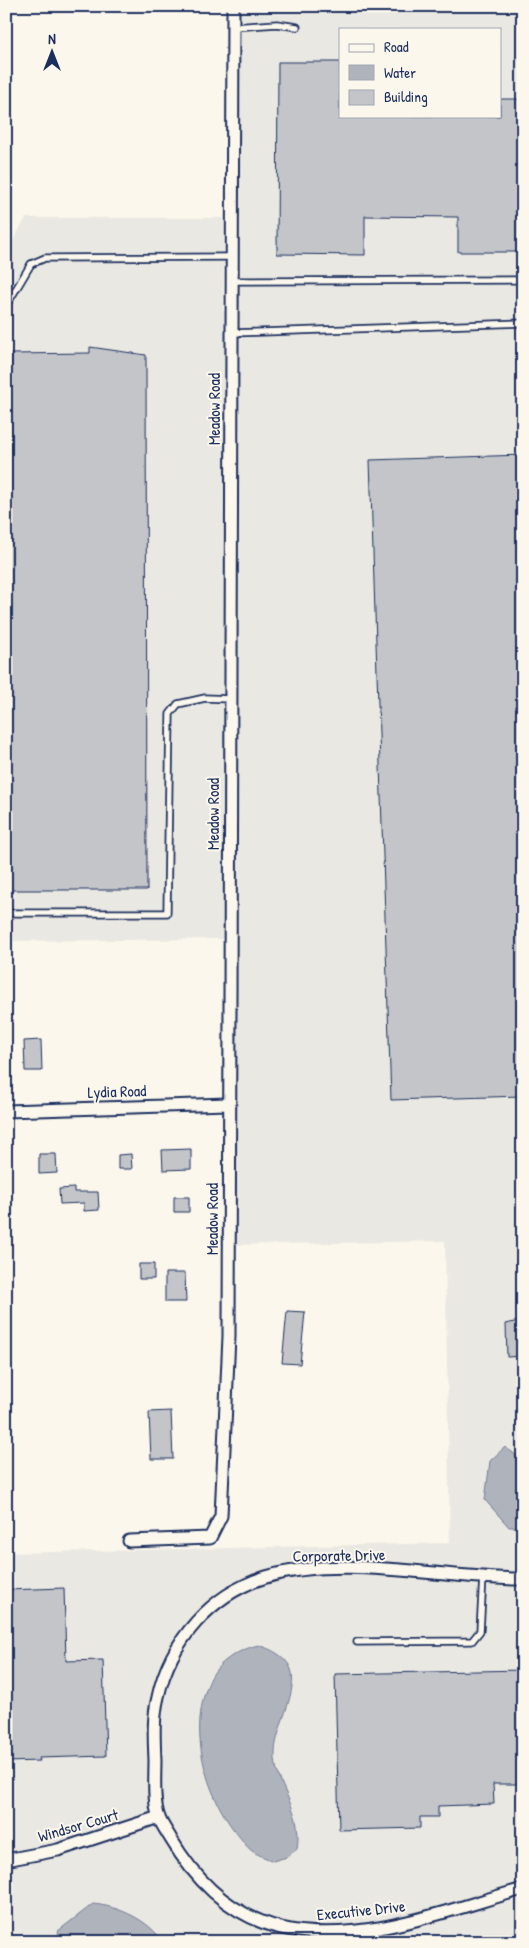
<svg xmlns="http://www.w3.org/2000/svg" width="529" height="1948" font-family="'Patrick Hand',sans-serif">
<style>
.built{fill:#eae8e2;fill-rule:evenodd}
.water{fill:#afb3bb;stroke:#747e96}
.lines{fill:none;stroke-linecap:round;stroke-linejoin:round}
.stream{stroke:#747e96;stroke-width:4.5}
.building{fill:#c3c5c9;stroke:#1b2f5e}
.lane-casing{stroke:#1b2f5e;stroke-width:9}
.street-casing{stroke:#1b2f5e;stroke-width:15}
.lane{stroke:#fbf7ec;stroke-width:5.5}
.street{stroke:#fbf7ec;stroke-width:11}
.labels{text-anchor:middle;stroke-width:4;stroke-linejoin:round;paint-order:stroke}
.street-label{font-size:16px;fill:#1b2f5e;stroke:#fbf7ec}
</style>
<rect width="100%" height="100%" fill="#fbf7ec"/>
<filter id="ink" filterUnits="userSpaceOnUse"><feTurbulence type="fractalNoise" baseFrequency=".02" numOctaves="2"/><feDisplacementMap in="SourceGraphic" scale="10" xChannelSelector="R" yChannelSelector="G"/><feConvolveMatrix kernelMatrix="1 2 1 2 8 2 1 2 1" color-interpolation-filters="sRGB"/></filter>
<g filter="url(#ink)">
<path class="built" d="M239 6H523V1942H6V1553L450 1543 445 1241 222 1245 223 939 6 941V252L26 218H224L223 311 235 312ZM340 29H500V116H340Z"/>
<path class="water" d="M505 1447 516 1455 518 1468 523 1473V1527H509L485 1500 490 1461Z
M258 1645C271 1649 289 1657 292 1673 296 1696 276 1728 275 1752 273 1785 304 1808 297 1849L287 1857 273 1861C266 1858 258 1855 252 1851 246 1847 242 1839 237 1834 205 1794 187 1728 210 1680 218 1661 239 1650 258 1645Z
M93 1904C118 1906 149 1920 163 1942H60L58 1931Z"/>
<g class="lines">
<path class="stream" d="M6 8 8 6"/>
</g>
<path class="building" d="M278 62H340V116H500V99H523V252H458V217L365 216V255L277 254Z
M90 347 146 355 147 890H6V502L11 501V354L90 353Z
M523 455V1096L391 1100 370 460Z
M41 1040 42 1071H25L24 1041Z
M191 1149V1169L163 1170 162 1150Z
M39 1154H56L57 1173 39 1174Z
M131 1154 132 1169H118V1155Z
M74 1188V1192H98L99 1210 84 1211V1203L60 1204 59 1189Z
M174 1197H189V1212H174Z
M139 1264H154V1279H139Z
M165 1273H185L186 1302H165Z
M287 1311 305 1312 300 1364 282 1363Z
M523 1320V1356L507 1357 506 1324Z
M171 1411 173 1459H151L149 1412Z
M64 1588 66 1661 103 1660 106 1756 39 1758 40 1761 6 1762V1590Z
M523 1670V1784H493L494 1804 438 1806V1817H420V1828L339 1830 335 1674Z"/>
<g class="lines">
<defs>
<path id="lane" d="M233 27 277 24 297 27
M231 281 523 280
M6 306 31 264 45 258 231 257
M231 333 523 323
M6 913H167L170 714 178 704 205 698 230 699
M357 1642 472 1641 480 1631 483 1577"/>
<path id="street" d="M6 1111 228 1104
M129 1541 210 1538 221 1516 229 1336 233 6
M523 1579C443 1579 343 1554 266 1577 211 1594 170 1641 158 1697 153 1717 154 1738 155 1760 155 1777 153 1801 159 1818 162 1825 167 1832 171 1839 196 1881 232 1916 281 1928 360 1946 447 1910 523 1889
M6 1860 58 1850 159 1817"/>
</defs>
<use href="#lane" class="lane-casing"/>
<use href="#street" class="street-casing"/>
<use href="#lane" class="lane"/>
<use href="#street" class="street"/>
</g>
</g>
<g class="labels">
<g class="street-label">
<text transform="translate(214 409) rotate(-90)" y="6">Meadow Road</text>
<text transform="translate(213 814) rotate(-90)" y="6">Meadow Road</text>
<text transform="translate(117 1091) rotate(-2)" y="6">Lydia Road</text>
<text transform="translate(212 1219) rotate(-90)" y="6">Meadow Road</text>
<text transform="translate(339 1555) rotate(-1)" y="6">Corporate Drive</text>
<text transform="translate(78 1825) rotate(-16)" y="6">Windsor Court</text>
<text transform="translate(361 1910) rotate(-6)" y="6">Executive Drive</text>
</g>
</g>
<rect width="529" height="1948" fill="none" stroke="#fbf7ec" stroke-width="25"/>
<rect x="12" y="12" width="504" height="1923" fill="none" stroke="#1b2f5e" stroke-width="2" filter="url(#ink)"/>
<rect x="339" y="28" width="162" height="90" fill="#fbf7ec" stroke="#a1a7b3"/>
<rect x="349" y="44" width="25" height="8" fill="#fbf7ec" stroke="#a1a7b3"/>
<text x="384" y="52" font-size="15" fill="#1b2f5e">Road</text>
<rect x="349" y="65" width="25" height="15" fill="#afb3bb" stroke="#a1a7b3"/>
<text x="384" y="78" font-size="15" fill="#1b2f5e">Water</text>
<rect x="349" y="90" width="25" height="15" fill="#c3c5c9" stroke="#a1a7b3"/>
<text x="384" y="102" font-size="15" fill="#1b2f5e">Building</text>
<g transform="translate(52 52)" stroke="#fbf7ec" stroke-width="4" paint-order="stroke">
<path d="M0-4L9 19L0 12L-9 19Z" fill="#1b2f5e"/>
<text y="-8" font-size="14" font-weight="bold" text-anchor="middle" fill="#1b2f5e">N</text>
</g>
</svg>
